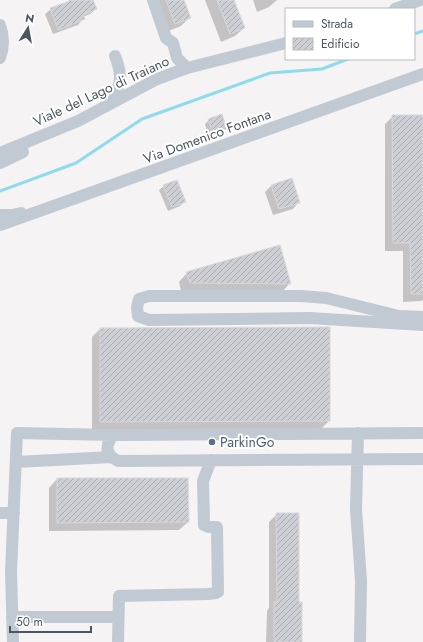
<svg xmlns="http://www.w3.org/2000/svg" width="423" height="642" font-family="Jost,sans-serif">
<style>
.shadow{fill:#0003}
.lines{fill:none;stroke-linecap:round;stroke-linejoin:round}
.stream{stroke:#90daee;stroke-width:3}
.building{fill:url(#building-hatch);stroke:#d7d9de}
.minor{stroke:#c1cad2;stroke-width:12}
.service-dot{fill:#5c6f8a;stroke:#fff;stroke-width:1.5}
.labels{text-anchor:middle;stroke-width:4;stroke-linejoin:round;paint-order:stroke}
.street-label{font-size:14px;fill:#4a5661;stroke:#fff}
.service-label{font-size:14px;fill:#4e5e75;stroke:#fff;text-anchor:start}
</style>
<defs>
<pattern id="building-hatch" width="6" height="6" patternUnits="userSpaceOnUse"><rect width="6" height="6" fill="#cdcfd5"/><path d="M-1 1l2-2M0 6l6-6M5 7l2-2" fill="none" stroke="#a8abb0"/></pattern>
</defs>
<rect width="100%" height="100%" fill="#f5f3f3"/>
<path class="shadow" d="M69 0H92L96 9 90 14 83 17V19L78 25 53 34 45 14 51 9 70 2Z
M159 0H183L189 18 181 26 166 32 156 3Z
M205 0H233L244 28 235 36 221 42Z
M253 0H277L269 7 257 12Z
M393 116H423V300L421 301 403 302V251H385V124Z
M209 120 226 128 222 133 209 137 205 124Z
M164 186 184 202 180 206 168 211 159 190Z
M271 186 299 202 293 209 273 215 265 192Z
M187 273 290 283 282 292 181 291 179 282Z
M100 329 329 421 321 429 92 430V337Z
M57 479 188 522 179 530 49 531V488Z
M277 514 298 603 301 642H266L267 611 269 608V522Z"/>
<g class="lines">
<path class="stream" d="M414 34 423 31
M0 191 76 163 142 119 270 73 322 69 348 59"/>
</g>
<path class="building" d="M72 0H93L97 9 83 15 85 19 58 30 50 8Z
M166 0H184L191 18 175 24Z
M217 0H234L245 28 230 34Z
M222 114 227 129 213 133 208 119Z
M392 115H423V294H411L410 243H393Z
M292 178 300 203 279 209 271 185Z
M177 180 186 202 172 207 163 185Z
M280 245 291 284 190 283 186 272Z
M330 327V421L100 422V328Z
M57 478H188L189 522 57 523Z
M276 513H299V602H302V642H274V602H277Z"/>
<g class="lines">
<path class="minor" d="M153 0 166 38 173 43 177 58 187 68
M395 9 420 0
M0 25C4 36 4 47 0 58
M112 103C121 83 123 76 115 56
M0 153 78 121 157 79 187 68 286 43
M0 163 23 152
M0 215H12L21 213
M0 225 423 74
M423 317 399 316 326 298 301 296H149L139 299 137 307 138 316 149 320 309 318 423 325
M358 433 356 509 361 581 360 642
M423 433 123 435H113C105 446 105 454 118 461L423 459
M16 462 111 457
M0 513H14
M12 617H118
M13 642 11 572 17 433 113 435
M118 642 119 596 208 594 216 593 218 592 217 530V527H208L204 525 203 481 211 460"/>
</g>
<circle class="service-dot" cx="212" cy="442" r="4"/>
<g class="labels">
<g class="street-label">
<text transform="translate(101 91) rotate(-25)" y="5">Viale del Lago di Traiano</text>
<text transform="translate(207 136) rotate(-20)" y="5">Via Domenico Fontana</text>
</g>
<g class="service-label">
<text x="220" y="447">ParkinGo</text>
</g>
</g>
<rect x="285" y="8" width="130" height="52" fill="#ffffff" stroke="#b7bbc0"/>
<rect x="293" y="21" width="20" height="6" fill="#c1cad2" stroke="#b7bbc0"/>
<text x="321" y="28" font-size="12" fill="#4a5661">Strada</text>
<rect x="293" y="38" width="20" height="12" fill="url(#building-hatch)" stroke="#b7bbc0"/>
<text x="321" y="48" font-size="12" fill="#4a5661">Edificio</text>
<g transform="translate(28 28) rotate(11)" stroke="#ffffff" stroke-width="3" paint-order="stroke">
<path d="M0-3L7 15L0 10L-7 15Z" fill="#4a5661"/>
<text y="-6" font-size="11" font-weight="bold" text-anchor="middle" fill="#4a5661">N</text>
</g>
<path d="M10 626v6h81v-6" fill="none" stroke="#4a5661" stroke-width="2"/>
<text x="16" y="626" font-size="12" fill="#4a5661" stroke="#ffffff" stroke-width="3" paint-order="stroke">50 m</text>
</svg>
